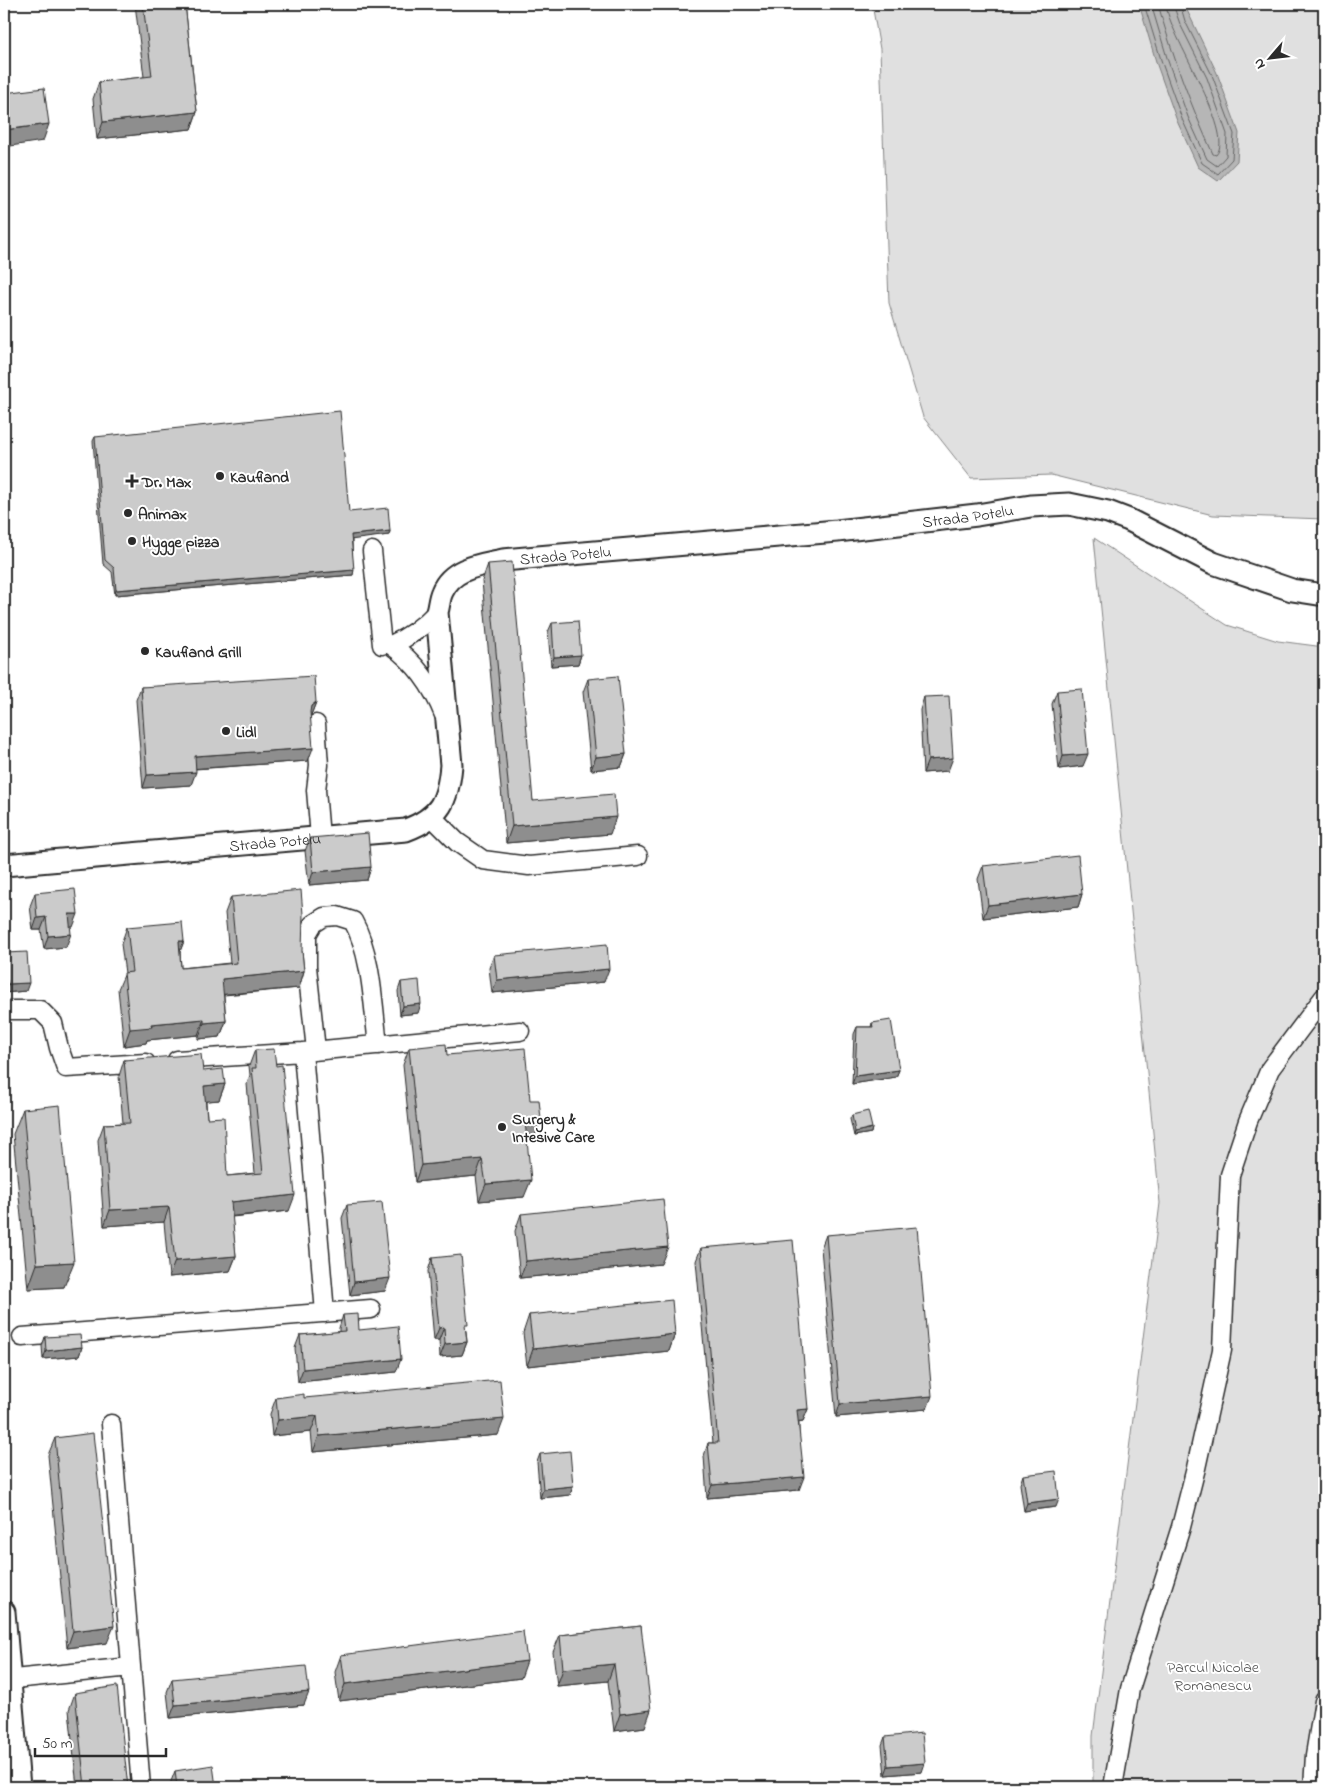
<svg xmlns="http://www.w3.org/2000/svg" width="1328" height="1791" font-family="'Indie Flower',sans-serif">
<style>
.green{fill:#e0e0e0;stroke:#868686}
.water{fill:#b6b6b6;stroke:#7e7e7e}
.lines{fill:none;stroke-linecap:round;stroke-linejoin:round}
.shore{stroke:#636363;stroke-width:1}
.minor-casing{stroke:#2b2b2b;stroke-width:21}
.major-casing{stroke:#2b2b2b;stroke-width:25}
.minor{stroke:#fff;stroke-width:18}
.major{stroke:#fff;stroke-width:21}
.wall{fill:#afafaf;stroke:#2b2b2b}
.shaded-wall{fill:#8e8e8e;stroke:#2b2b2b}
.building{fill:#cbcbcb;stroke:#2b2b2b}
.poi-dot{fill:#2b2b2b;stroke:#fff;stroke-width:2}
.labels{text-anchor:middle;stroke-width:4;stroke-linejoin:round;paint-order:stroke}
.poi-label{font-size:16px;font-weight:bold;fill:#2b2b2b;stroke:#fff;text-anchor:start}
.street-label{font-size:16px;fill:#2b2b2b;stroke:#fff}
.park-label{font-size:16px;fill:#585858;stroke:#fff}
</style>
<rect width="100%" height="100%" fill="#fff"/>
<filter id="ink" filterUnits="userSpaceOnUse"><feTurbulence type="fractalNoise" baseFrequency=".02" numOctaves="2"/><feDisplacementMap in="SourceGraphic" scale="10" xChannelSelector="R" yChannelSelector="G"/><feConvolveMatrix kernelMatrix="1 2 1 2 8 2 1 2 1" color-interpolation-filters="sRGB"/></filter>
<g filter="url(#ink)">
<path class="green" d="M872 4H1324V519L1213 515 1051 475 971 478 923 417 889 303 880 49Z
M1094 538 1227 625 1278 641 1324 647V1787H1093V1736L1160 1203Z"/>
<path class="water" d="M1139 4H1184L1217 73 1239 133 1237 161 1218 181 1198 167 1177 121 1157 65Z"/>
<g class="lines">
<path class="shore" d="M1144 4 1162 63 1182 119 1202 163 1218 174 1232 159 1234 134 1212 75 1185 21 1180 4
M1151 4 1168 61 1188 117 1207 159 1217 166 1226 156 1227 134 1207 78 1180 24 1173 4
M1158 4C1172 55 1191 106 1213 154L1216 155C1237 133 1167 33 1166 4"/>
<defs>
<path id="minor" d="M372 551 382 645
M391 645C415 662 433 687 444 715
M391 645C409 637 423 627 437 612
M316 724 319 765 316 790 320 837
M431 816 457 842 483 860 529 866 638 856
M4 1010H40L53 1023 59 1048 66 1068 146 1063
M316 1050 307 967V934L313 924 324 917 337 916 353 921C372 955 373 1006 378 1045
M303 1052 325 1313
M177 1060 303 1052 520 1031
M22 1337 371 1309
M111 1424 141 1787
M4 1680 131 1667
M1113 1787 1130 1689 1181 1527 1196 1468 1222 1350 1230 1175 1248 1121 1270 1069 1324 997
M1313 1787 1315 1755 1324 1701"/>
<g id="major">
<path id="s1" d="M4 865 406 830C441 817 448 800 451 765L437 612C439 606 439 598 442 592 452 568 480 565 503 560L837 531 977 515 1031 506 1069 504 1108 512 1129 520 1213 563 1292 590 1324 595"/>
<path d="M4 1612 19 1787"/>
</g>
</defs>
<use href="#minor" class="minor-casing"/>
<use href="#major" class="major-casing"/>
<use href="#minor" class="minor"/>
<use href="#major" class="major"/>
</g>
<path class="wall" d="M135 4H185L197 112 191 129 97 139 93 99 99 82 144 77Z
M95 437 349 512 390 531 389 535 352 539 353 575 115 595 112 572 103 564 93 441Z
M488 564 533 801 610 834 506 843 482 581Z
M552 623 581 655 578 664 551 666 548 632Z
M588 679 626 754 621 767 591 770 583 692Z
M141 687 316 702 311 715 310 716 308 761 195 769 191 785 143 788 136 700Z
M1057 691 1083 766 1059 769 1052 704Z
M924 697 948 771 923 773 920 710Z
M310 838 371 867 367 880 309 885 305 851Z
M983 866 1082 894 1078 907 983 918 978 879Z
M35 893 73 927H70L66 947 44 949 41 930H33L30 906Z
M231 897 302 951 304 971 299 988 224 995 226 1021 220 1037 198 1039V1035L147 1040 146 1043 124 1046 118 989 125 973 121 944 127 927 184 941 180 951 181 968 230 963 225 913Z
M5 953 26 991 4 993V958Z
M494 955 604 982 492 993 489 968Z
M401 982 418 1013 400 1015 398 991Z
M872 1023 899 1070 896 1077 852 1084 854 1034 857 1027H871Z
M409 1048 447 1055 530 1100 541 1119 535 1136 527 1137 524 1197 479 1201 476 1176 415 1182 403 1065Z
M255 1050 289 1211 232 1217 236 1256 230 1271 169 1277 164 1222 104 1226 98 1140 104 1124 123 1123 119 1076 124 1060 203 1071 225 1084 219 1100 206 1101 207 1118 227 1176 255 1173 247 1084 250 1075 249 1066Z
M23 1109 64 1287 28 1289 13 1134Z
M852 1115 872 1128 871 1133 854 1136 850 1119Z
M347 1205 385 1291 350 1295 342 1218Z
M521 1214 661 1264 520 1278 515 1231Z
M826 1235 927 1409 836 1417 821 1248Z
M701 1248 808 1409 803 1421 799 1422V1490L707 1498 704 1456 708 1443H713L696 1261Z
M432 1258 466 1331 467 1342 462 1355 440 1357 439 1340H434L428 1271Z
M343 1315 359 1330 396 1372 298 1382 295 1348 300 1335 339 1332V1328Z
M529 1315 675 1334 669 1351 527 1366 523 1333Z
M45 1337 82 1347 79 1356 43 1359 42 1346Z
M276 1398H304L498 1435 313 1452 311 1432 272 1436 270 1414Z
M55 1438 107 1643 67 1648 48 1455Z
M540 1454 573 1486 570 1495 540 1498 537 1462Z
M1023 1475 1056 1507 1024 1511 1020 1484Z
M641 1626 645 1727 614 1731 608 1681 557 1686 553 1652 560 1635Z
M341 1655 521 1678 339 1701 335 1672Z
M172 1679 304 1705 170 1718 167 1692Z
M75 1693 128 1787H77L69 1710Z
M885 1737 922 1772 885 1775 882 1745Z
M175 1771 216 1787H170V1784Z"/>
<path class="shaded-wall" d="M197 112 191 129 97 139 103 122Z
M49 124 43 141 4 147V130Z
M390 531 389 535 350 540 351 535Z
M354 570 353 575 115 595 116 590Z
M581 655 578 664 551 666 554 657Z
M316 702 311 715 307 719 311 706Z
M313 748 308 761 190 769 195 756Z
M626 754 621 767 591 770 596 757Z
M1088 754 1083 766 1059 769 1063 756Z
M953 758 948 771 923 773 928 760Z
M196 772 191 785 143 788 147 775Z
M616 817 610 834 506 843 512 826Z
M371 867 367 880 309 885 313 872Z
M1082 894 1078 907 983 918 988 905Z
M69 914H78L73 927H64Z
M46 917 41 930H33L37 918Z
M71 934 66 947 44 949 48 936Z
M179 941H184L178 957Z
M609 969 604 982 492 993 497 980Z
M304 971 299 988 216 995 222 979Z
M4 980H7L4 989Z
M29 983 26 991 4 993 8 984Z
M421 1004 418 1013 400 1015 403 1006Z
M204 1019 198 1035 147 1040 146 1043 124 1046 130 1029 151 1024Z
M226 1021 220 1037 198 1039 204 1023Z
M899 1070 896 1077 852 1084 855 1076Z
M225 1084 219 1100 199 1102 204 1086Z
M541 1119 535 1136 519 1138 525 1121Z
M872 1128 871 1133 854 1136 855 1132Z
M482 1159 476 1176 415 1182 421 1165Z
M531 1180 524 1197 479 1201 486 1184Z
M295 1195 289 1211 225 1217 231 1202Z
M169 1207 164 1222 104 1226 110 1210Z
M668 1247 661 1264 520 1278 526 1261Z
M236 1256 230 1271 169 1277 175 1261Z
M74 1262 64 1287 28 1289 37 1264Z
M390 1278 385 1291 350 1295 354 1282Z
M444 1327 439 1340H434L439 1328Z
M675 1334 669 1351 527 1366 533 1349Z
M467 1342 462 1355 440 1357 445 1344Z
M82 1347 79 1356 43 1359 46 1351Z
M401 1359 396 1372 298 1382 303 1369Z
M932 1396 927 1409 836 1417 840 1404Z
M808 1409 803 1421 793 1422 797 1410Z
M317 1416 311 1432 272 1436 278 1420Z
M504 1419 498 1435 313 1452 319 1436Z
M804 1477 799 1490 707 1498 712 1485Z
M573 1486 570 1495 540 1498 543 1489Z
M1059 1499 1056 1507 1024 1511 1027 1503Z
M114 1626 107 1643 67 1648 73 1631Z
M527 1661 521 1678 339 1701 345 1684Z
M614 1664 608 1681 557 1686 563 1669Z
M309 1692 304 1705 170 1718 175 1705Z
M651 1710 645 1727 614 1731 620 1714Z
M925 1763 922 1772 885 1775 888 1766Z"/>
<path class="building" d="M143 4H185L197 112 103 122 99 82 152 76Z
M44 88 49 124 4 130V93Z
M340 411 349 512 388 508 390 531 351 535 354 570 116 590 114 568 105 560 95 437Z
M512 562 533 801 614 794 616 817 512 826 488 564Z
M578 621 581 655 554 657 552 623Z
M314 676 316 702 311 706 310 712 313 748 195 756 196 772 147 775 141 687Z
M618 676 626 754 596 757 588 679Z
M1082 689 1088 754 1063 756 1057 691Z
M949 696 953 758 928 760 924 697Z
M368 833 371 867 313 872 310 838Z
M1078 855 1082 894 988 905 983 866Z
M75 889 78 914H69L71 934 48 936 46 917 37 918 35 893Z
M301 890 303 914 302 951 304 971 222 979 226 1021 204 1023V1019L151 1024 152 1027 130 1029 124 973 132 972 127 927 182 922 184 941H179L181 968 237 963 231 897Z
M607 944 609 969 497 980 494 955Z
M27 952 29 983 8 984 7 980H4V961H6L5 953Z
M419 980 421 1004 403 1006 401 982Z
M891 1020 899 1070 855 1076 857 1027H873L872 1023Z
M446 1044 447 1055 525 1048 530 1100H539L541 1119 525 1121 531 1180 486 1184 482 1159 421 1165 409 1048Z
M274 1049 276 1066 282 1065 295 1195 231 1202 236 1256 175 1261 169 1207 110 1210 104 1124 130 1123 124 1060 201 1054 203 1071 223 1069 225 1084 204 1086 207 1118 224 1117 227 1176 263 1173 252 1068H256L255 1050Z
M60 1105 74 1262 37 1264 23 1109Z
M868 1111 872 1128 855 1132 852 1115Z
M663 1199 668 1247 526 1261 521 1214Z
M382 1202 390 1278 354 1282 347 1205Z
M917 1227 932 1396 840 1404 826 1235Z
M793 1240 808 1409 797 1410 804 1477 712 1485 708 1443H718L701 1248Z
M461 1255 468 1325H465L467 1342 445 1344 444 1327 439 1328 432 1258Z
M672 1300 675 1334 533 1349 529 1315Z
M358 1314 359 1330 398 1326 401 1359 303 1369 300 1335 345 1331 343 1315Z
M80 1335 82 1347 46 1351 45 1337Z
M500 1380 504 1419 319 1436 317 1416 278 1420 276 1398 304 1394V1398Z
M93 1433 114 1626 73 1631 55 1438Z
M570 1451 573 1486 543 1489 540 1454Z
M1056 1471 1059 1499 1027 1503 1023 1475Z
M641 1626 651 1710 620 1714 614 1664 563 1669 560 1635Z
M523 1631 527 1661 345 1684 341 1655Z
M306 1666 309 1692 175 1705 172 1679Z
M117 1686 128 1787H85L75 1693Z
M922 1733 925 1763 888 1766 885 1737Z
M213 1765 216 1787H177L175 1771Z
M929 1785V1787H903Z"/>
</g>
<g class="poi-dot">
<circle cx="220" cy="476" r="5"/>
<path d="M129.5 473.5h5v5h5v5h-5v5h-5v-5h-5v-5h5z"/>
<circle cx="128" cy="513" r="5"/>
<circle cx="132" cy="541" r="5"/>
<circle cx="145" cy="651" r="5"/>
<circle cx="226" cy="731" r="5"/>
<circle cx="502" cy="1127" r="5"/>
</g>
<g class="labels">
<g class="poi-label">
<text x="230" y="482">Kaufland</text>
<text x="142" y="487">Dr. Max</text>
<text x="138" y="519">Animax</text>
<text x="142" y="547">Hygge pizza</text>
<text x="155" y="657">Kaufland Grill</text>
<text x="236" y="737">Lidl</text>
<text x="512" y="1124">Surgery &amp;<tspan x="512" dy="18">Intesive Care</tspan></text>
</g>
<g class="street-label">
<text dy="6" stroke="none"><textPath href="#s1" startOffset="1202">Strada Potelu</textPath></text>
<text dy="6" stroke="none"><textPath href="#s1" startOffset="798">Strada Potelu</textPath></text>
<text dy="6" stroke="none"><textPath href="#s1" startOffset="272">Strada Potelu</textPath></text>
</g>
<g class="park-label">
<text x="1213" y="1672">Parcul Nicolae<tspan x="1213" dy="18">Romanescu</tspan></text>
</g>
</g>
<rect width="1328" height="1791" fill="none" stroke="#fff" stroke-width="20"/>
<rect x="10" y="10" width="1308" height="1771" fill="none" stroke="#2b2b2b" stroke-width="2" filter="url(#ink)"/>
<g transform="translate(1270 58) rotate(242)" stroke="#ffffff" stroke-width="4" paint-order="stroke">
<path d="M0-4L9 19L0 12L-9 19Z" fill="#2b2b2b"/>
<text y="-8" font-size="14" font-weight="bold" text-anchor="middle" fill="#2b2b2b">N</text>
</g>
<path d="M35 1748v8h131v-8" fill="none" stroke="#2b2b2b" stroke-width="2.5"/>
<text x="42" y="1748" font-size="15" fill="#2b2b2b" stroke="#ffffff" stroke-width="4" paint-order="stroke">50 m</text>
</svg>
